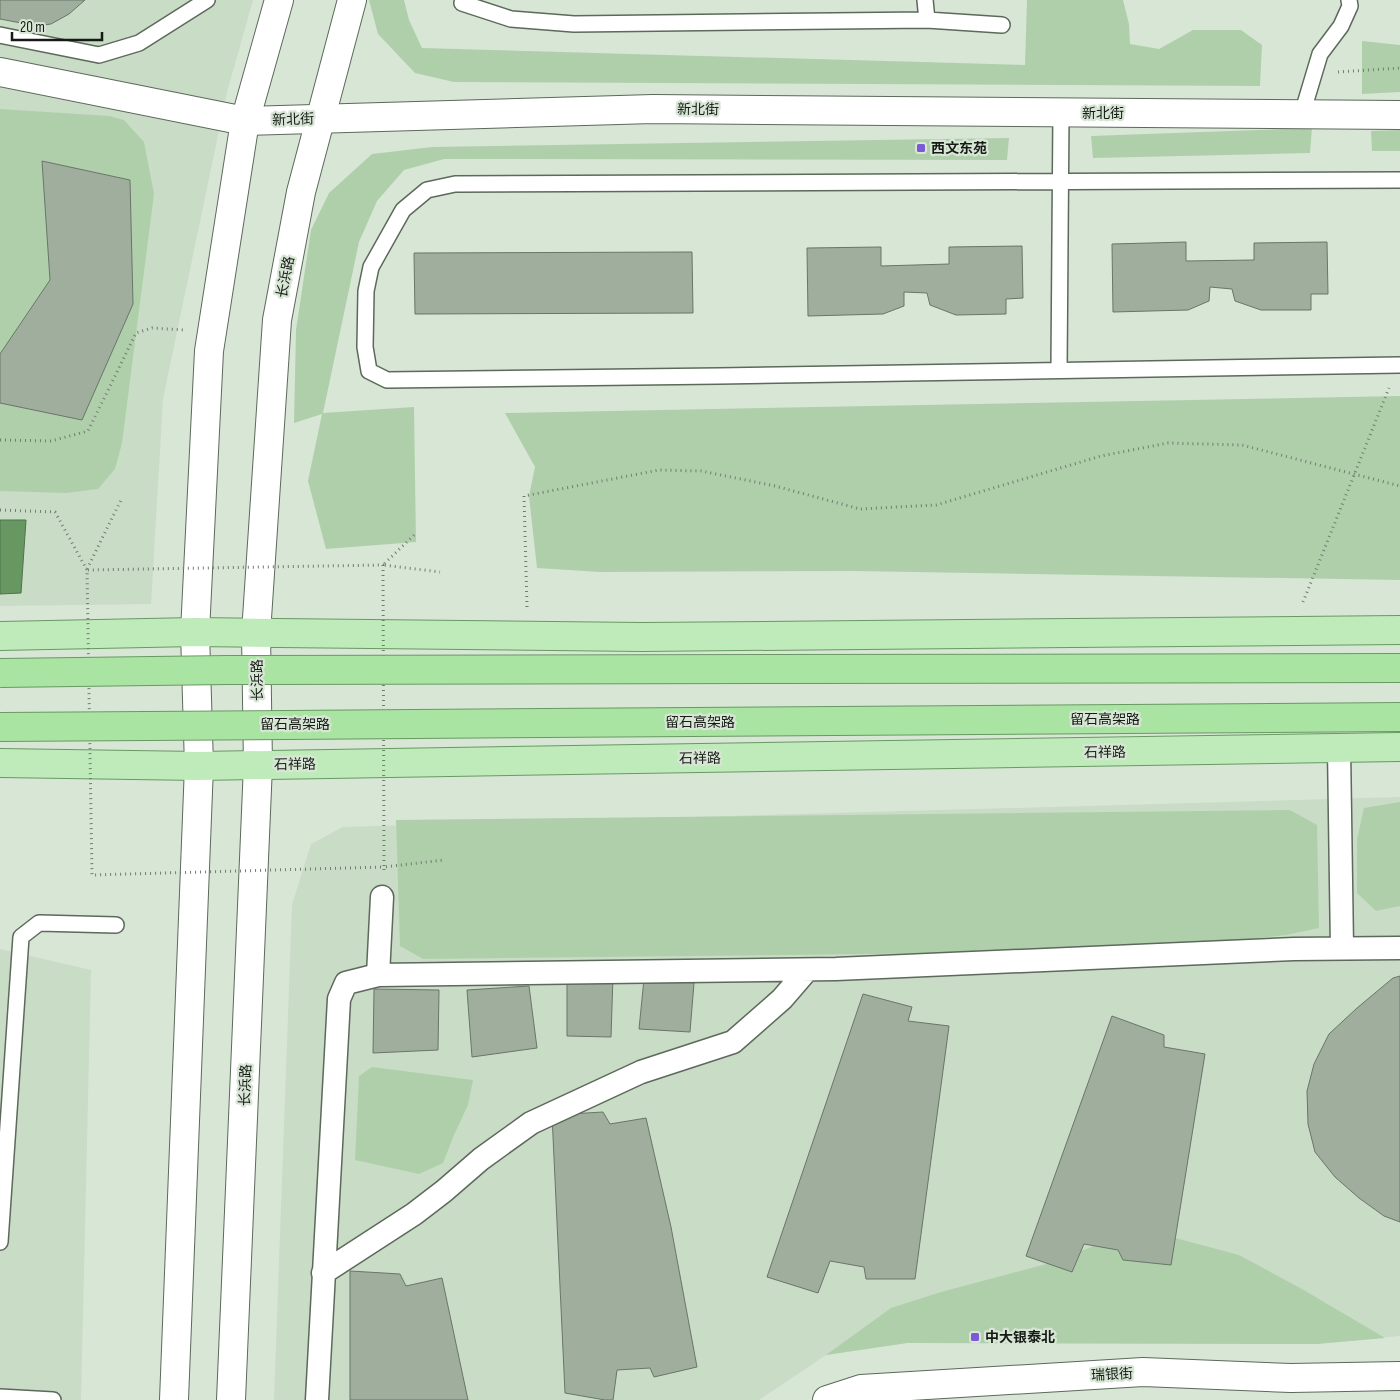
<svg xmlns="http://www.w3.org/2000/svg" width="1400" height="1400" font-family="'Sofia Sans Condensed','Noto Sans SC',sans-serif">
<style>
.built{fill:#c9dcc6}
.green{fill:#afcfab}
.water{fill:#679862;stroke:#4f724b}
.building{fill:#a0ae9e;stroke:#697668}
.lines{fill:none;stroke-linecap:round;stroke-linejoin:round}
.service-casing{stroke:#5c695b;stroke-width:18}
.pedestrian-casing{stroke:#5c695b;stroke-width:25}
.minor-casing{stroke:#5c695b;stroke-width:30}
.secondary-casing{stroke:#5c695b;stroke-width:30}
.primary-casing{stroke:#689962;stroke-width:30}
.path{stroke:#737c71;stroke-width:3;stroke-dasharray:1 4;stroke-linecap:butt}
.service{stroke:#fff;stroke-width:15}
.pedestrian{stroke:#fff;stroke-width:22}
.minor{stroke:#fff;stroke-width:28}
.secondary{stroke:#fff;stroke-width:28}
.primary{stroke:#bfebba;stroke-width:28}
.trunk-bridge-casing{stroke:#689962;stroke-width:30;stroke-linecap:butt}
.path-bridge{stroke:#737c71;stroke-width:3;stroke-dasharray:1 4;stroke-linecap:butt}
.trunk-bridge{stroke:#aae4a3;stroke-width:28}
.poi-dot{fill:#7b5ad5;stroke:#d8e6d6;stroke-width:2}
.labels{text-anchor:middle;stroke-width:4.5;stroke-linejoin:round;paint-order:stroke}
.street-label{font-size:14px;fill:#161b15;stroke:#d8e6d6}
.poi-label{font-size:14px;font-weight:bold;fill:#161b15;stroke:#d8e6d6;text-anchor:start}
</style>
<rect width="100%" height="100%" fill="#d8e6d6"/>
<path class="built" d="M0 0H253L227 92 163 399 151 604 0 606Z
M1400 797V1336L1317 1344 907 1343 826 1355 759 1400H274L292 905 311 844 343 827Z
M0 949 91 970 81 1400H0Z"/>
<path class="green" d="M369 0H404L409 20 422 48 1025 65 1027 0H1123L1129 24 1130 44 1159 49 1193 30H1241L1262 45 1260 86 454 82 415 73 378 34Z
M1362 41 1400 45V92L1362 94Z
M0 109 109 116 124 120 144 142 154 194 122 443 115 469 98 489 66 493 0 491Z
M1312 128 1310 153 1093 158 1091 136Z
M1400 130V151H1372L1371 131Z
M1009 138 1007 160 444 159 404 170 377 201 359 242 323 413 414 407 416 542 326 549 308 481 322 414 294 423 296 330 311 230 329 193 372 154 432 147Z
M1400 396V580L854 571 600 572 537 568 529 496 535 467 505 413Z
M1400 802V906L1376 911 1357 893V839L1364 808Z
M1290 810 1317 825 1319 928 1286 935 1136 951 423 959 400 946 396 820Z
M372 1067 473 1080 468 1105 454 1135 443 1163 419 1174 355 1160 359 1076Z
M1138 1228 1239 1255 1302 1289 1385 1338 1317 1344 907 1343 826 1355 891 1308 941 1292 1054 1262Z"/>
<path class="water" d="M0 520H26L21 593 0 594Z"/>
<path class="building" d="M0 0H85L69 14 51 24 37 26 0 19Z
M42 161 130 180 133 304 82 420 0 403V354L50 280Z
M1186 242V261L1254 260V243L1327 242 1328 294H1311V310H1261L1235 301 1232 289 1210 287 1209 301 1188 310 1113 312 1112 244Z
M1022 246 1023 298 1006 299V314L956 315 930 305 927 293 904 292V306L883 314 808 316 807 248 881 247V266L949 264V247Z
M692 252 693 313 415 314 414 253Z
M567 974 613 976 611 1037 567 1036Z
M1400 976V1222L1384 1216 1359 1198 1335 1177 1315 1152 1308 1124 1307 1091 1314 1064 1329 1034 1357 1008 1393 978Z
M644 979 694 983 690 1032 639 1029Z
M529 986 537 1048 472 1057 467 990Z
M374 989 439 990 438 1050 373 1053Z
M863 994 912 1007 908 1021 949 1026 915 1279H866L864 1267 830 1261 818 1293 767 1277Z
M1112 1016 1164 1035V1047L1205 1054 1171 1265 1123 1260 1118 1250 1084 1244 1072 1272 1026 1256Z
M603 1112 610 1124 646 1118 671 1227 697 1367 654 1377 650 1368 617 1370 613 1400H605L565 1393 552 1115Z
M350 1271 400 1274 406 1286 442 1278 468 1400H350Z"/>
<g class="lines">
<defs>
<path id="service" d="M925 0 927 20
M462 3 511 19 574 24 927 20 1002 25
M0 35 99 55 139 43 207 0
M1302 114 1320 54 1341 26 1350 6 1349 0
M1400 180 455 184 427 190 403 210 371 267 366 291 365 347 369 371 387 380 719 376 1400 365
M1059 370 1061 112
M0 1242 21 937 39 923 116 925
M0 1397 53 1400"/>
<path id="pedestrian" d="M1339 748 1342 948
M378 975 382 897
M323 1273 414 1214 444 1191 481 1159 531 1123 641 1072 733 1042 782 999 807 970
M317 1400 339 999 346 983 378 975 836 969 1294 949 1400 948"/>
<path id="minor" d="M0 72 245 121 653 109 1400 115
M827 1400 861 1389 1143 1372 1291 1378 1400 1376"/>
<path id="secondary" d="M174 1400 199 766 195 632 209 351 245 121 279 0
M231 1400 258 765 256 633 277 320 301 192 352 0"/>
<path id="primary" d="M0 636 195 632 642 637 1400 630
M0 763 199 766 1400 747"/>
</defs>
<use href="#service" class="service-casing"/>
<use href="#pedestrian" class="pedestrian-casing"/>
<use href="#minor" class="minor-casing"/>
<use href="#secondary" class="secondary-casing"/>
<use href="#primary" class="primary-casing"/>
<path class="path" d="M1338 72 1400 68
M0 440 51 441 88 431 136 333 152 328 184 330
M0 510 55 512 87 570
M414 535 383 565 440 572
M87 569 121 500
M1303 602 1389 388
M527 607 524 496 659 470 701 471 775 486 860 509 936 505 1101 456 1168 443 1242 445 1400 486
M384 870V867L444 860"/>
<use href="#service" class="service"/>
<use href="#pedestrian" class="pedestrian"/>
<use href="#minor" class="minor"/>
<use href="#secondary" class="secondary"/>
<use href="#primary" class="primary"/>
<defs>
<path id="trunk-bridge" d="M0 673 228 670 1400 668
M0 727 1400 717"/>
</defs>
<use href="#trunk-bridge" class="trunk-bridge-casing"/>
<path class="path-bridge" d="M383 565 384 867 92 875 87 570Z"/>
<use href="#trunk-bridge" class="trunk-bridge"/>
</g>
<g class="poi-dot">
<rect x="916" y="143" width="10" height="10" rx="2.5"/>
<rect x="970" y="1332" width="10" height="10" rx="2.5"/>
</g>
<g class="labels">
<g class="street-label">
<text transform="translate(698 109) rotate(1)" y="5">新北街</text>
<text x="1103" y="118">新北街</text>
<text transform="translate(293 119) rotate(-2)" y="5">新北街</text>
<text transform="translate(285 277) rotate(-79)" y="5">长浜路</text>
<text transform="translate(257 680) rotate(-91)" y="5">长浜路</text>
<text x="1105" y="724">留石高架路</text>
<text x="700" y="727">留石高架路</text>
<text x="295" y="729">留石高架路</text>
<text transform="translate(1105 752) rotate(-1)" y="5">石祥路</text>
<text transform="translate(700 758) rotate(-1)" y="5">石祥路</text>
<text transform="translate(295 764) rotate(-1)" y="5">石祥路</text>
<text transform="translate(245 1085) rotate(-88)" y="5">长浜路</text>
<text transform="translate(1112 1374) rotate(-3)" y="5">瑞银街</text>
</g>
<g class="poi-label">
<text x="931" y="153">西文东苑</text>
<text x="985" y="1342">中大银泰北</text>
</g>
</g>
<path d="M12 32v8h90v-8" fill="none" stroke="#161b15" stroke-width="2.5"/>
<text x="20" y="32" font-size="15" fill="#161b15" stroke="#d8e6d6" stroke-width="4" paint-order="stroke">20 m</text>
</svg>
